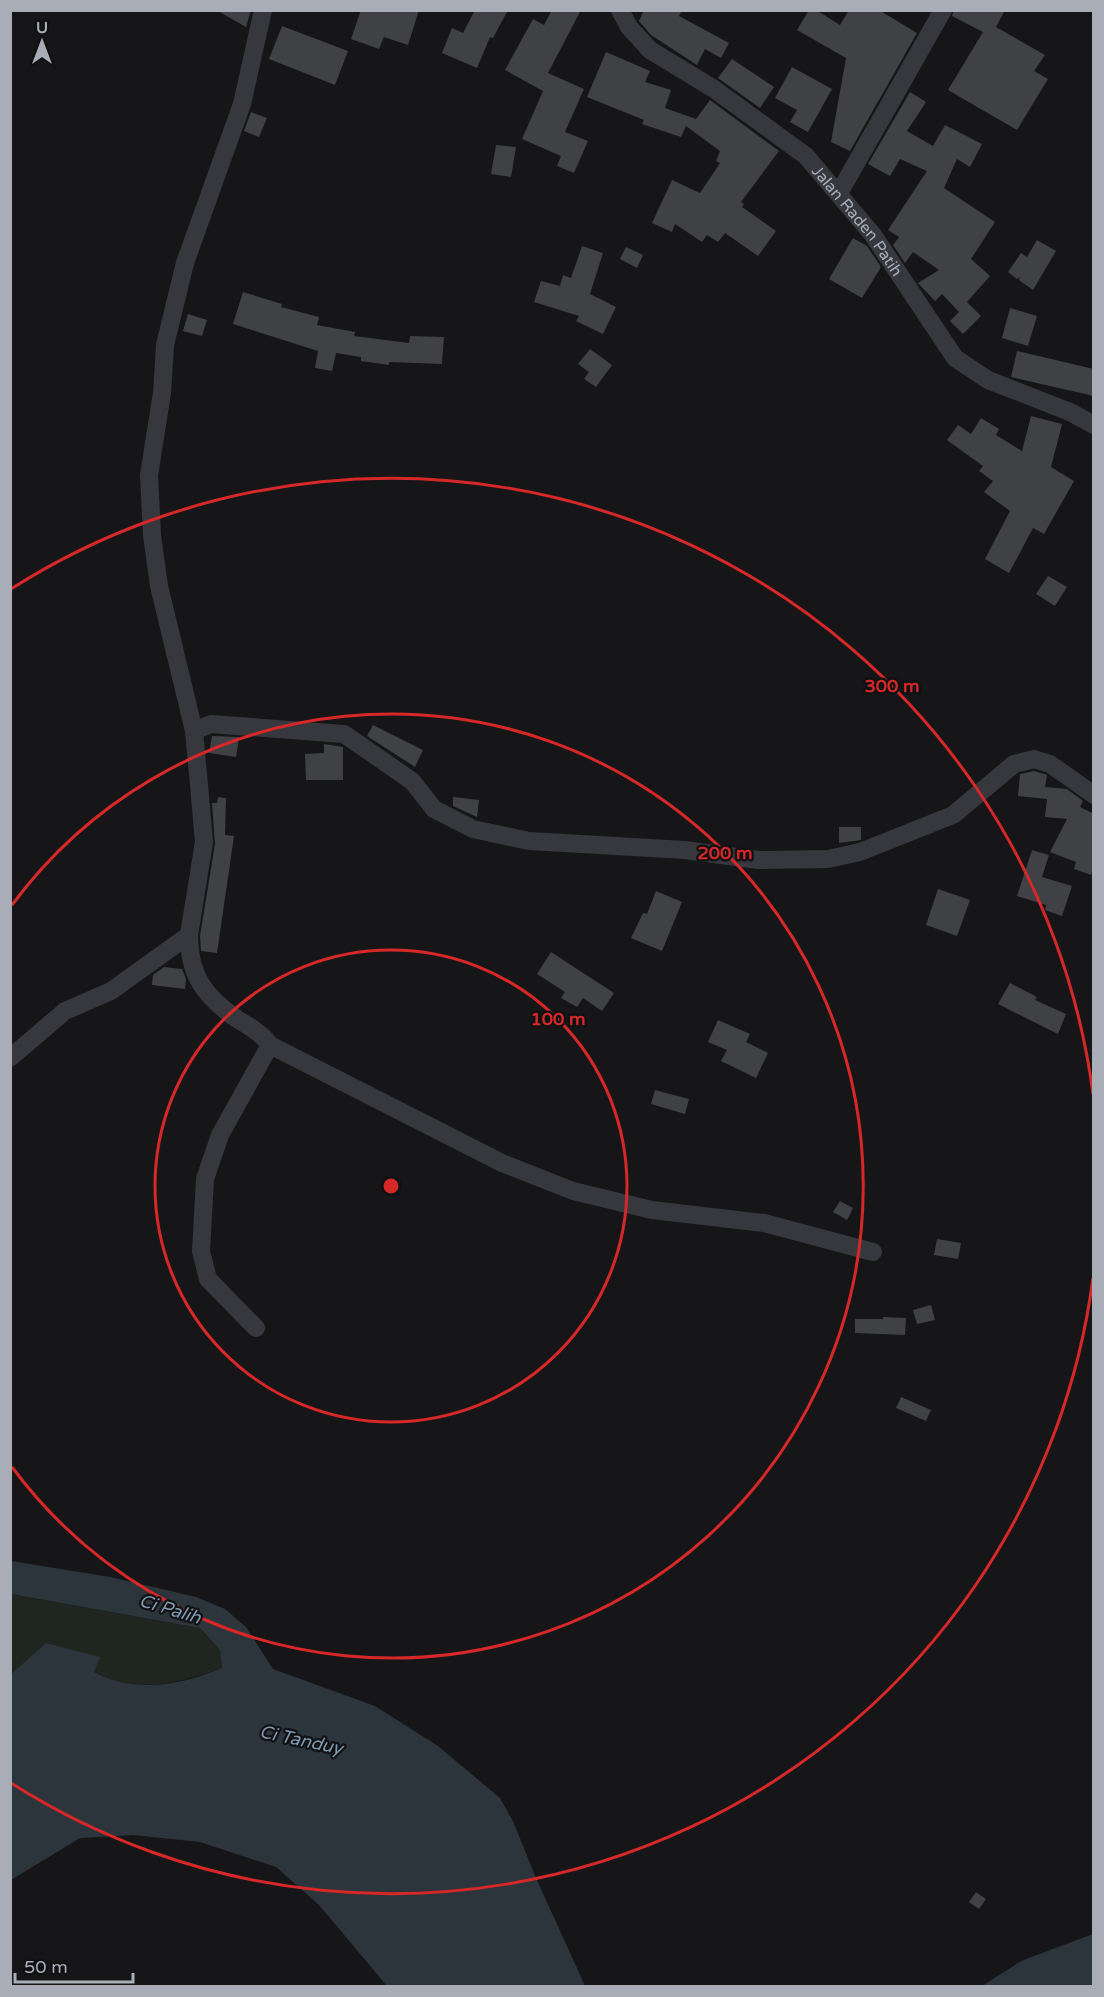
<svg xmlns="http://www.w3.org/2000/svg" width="1104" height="1997" font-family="'Varela Round',sans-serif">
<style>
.green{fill:#1e261f}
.water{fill:#2c353c}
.building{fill:#404145}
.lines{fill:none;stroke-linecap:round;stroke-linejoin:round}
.minor{stroke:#37383d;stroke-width:18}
.ring{fill:none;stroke:#d62828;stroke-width:3}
.labels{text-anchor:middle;stroke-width:4.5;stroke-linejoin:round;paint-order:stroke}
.street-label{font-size:16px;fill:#a8adb8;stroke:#111113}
.water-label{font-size:18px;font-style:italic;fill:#7f9bb3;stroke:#111113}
.centre{fill:#d62828;stroke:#111113;stroke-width:3}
.ring-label{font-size:18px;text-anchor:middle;font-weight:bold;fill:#d62828;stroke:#111113;stroke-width:4.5;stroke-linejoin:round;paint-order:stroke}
</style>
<rect width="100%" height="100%" fill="#161618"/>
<path class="green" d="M10 1594 200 1628 220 1650 222 1668C179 1683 136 1695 94 1672L99 1657 46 1643 11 1674Z"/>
<path class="water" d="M11 1561 110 1577 196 1597 225 1609 246 1627 273 1669 375 1706 438 1746 500 1798 513 1821 536 1878 585 1986H387L319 1905 276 1867 200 1842 133 1835 80 1838 11 1880V1674L46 1643 100 1657 94 1672C134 1694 182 1685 222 1668L220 1650 200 1628 11 1594Z
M1093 1934V1986H982L1021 1961Z"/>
<path class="building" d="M216 10H251L246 27Z
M361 10H419L408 45 384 37 379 49 351 39Z
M475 10H508L493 38 490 37 477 68 442 53 452 28 463 33Z
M552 10H581L548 73 584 89 565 132 588 141 574 173 557 166 561 156 522 139 543 91 505 70 533 19 544 25Z
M644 10H682L679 16 729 43 721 58 705 49 697 65 651 35 639 21Z
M809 10H816L840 25 849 10H879L917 33 850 151 831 142 846 58 797 30Z
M954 10H1005L996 27 1045 55 1034 71 1048 79 1017 130 948 90 983 32 952 16Z
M282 26 348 51 335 85 269 59Z
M606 52 650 71 645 82 671 90 665 108 696 119 710 100 779 151 741 202 744 204 742 207 776 231 758 256 725 233 718 242 707 235 702 242 675 224 672 232 652 223 672 180 700 193 720 163 716 161 720 151 686 126 681 137 642 124 644 120 587 97Z
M732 59 774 87 760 108 718 78Z
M792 67 832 89 808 132 790 122 797 110 775 98Z
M910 92 926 102 907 131 933 146 945 125 982 144 970 167 957 159 944 188 995 222 971 259 990 276 967 302 981 316 963 334 950 321 959 312 942 294 935 301 918 283 939 270 913 252 905 263 893 245 899 237 888 230 927 171 900 159 890 176 868 164Z
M251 112 267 118 259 137 244 131Z
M496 145 516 147 511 177 491 174Z
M853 238 867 246 881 267 862 298 829 279Z
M1037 240 1056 251 1033 290 1019 280 1020 277 1017 279 1008 272 1021 253 1027 257Z
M582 246 603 253 590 294 616 307 603 334 576 321 579 316 534 302 541 281 560 286 563 275 571 278Z
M626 247 643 255 637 268 620 259Z
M243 292 282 304 281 307 319 317 317 325 355 332 354 336 409 343 410 336 444 337 442 364 389 362V365L361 361V357L336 353 332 371 315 368 318 351 233 324Z
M1010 308 1037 316 1028 346 1002 338Z
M188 314 207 320 202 336 183 331Z
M590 349 612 365 596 387 584 379 589 372 578 364Z
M1017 351 1094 369V396L1011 377Z
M1031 416 1062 424 1051 467 1074 481 1044 534 1033 528 1009 573 985 559 1010 511 984 492 993 481 979 471 983 466 947 440 958 425 971 434 981 418 999 429 996 435 1022 451Z
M1048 576 1067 587 1055 606 1036 594Z
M373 725 423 750 415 767 367 736Z
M212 736 239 737 236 757 209 753Z
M324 744 343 747V780H306L305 754 324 753Z
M1034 771 1047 775 1045 787 1067 789 1083 801 1080 807 1094 814V866L1091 875 1074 869 1076 862 1050 852 1067 819 1045 817 1047 799 1018 796 1020 774Z
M218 797 226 798 225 835 234 836 217 953 201 951 200 936 215 844 212 803H217Z
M453 797 479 800 477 817 453 806Z
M839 827H861V840L839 843Z
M1032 850 1049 855 1042 877 1072 886 1062 916 1045 910 1046 905 1017 896Z
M938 889 970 900 957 936 926 925Z
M656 891 682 902 662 951 631 938 643 913 647 914Z
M551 952 614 993 602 1011 583 998 577 1007 561 998 565 992 537 974Z
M164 967 182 969 186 979 185 989 152 985 153 975Z
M1010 983 1037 997 1035 1000 1066 1014 1058 1034 998 1004Z
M718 1020 750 1034 746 1042 768 1053 756 1078 721 1061 727 1050 708 1042Z
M655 1090 689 1099 685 1114 651 1104Z
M840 1201 853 1208 847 1220 833 1212Z
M937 1239 961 1243 958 1259 934 1255Z
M931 1305 935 1320 917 1324 913 1310Z
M883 1317 906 1318 905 1335 855 1333V1319H883Z
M901 1397 931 1410 926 1421 896 1408Z
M976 1892 986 1899 979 1909 969 1902Z"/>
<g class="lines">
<g class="minor">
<path id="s1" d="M620 10 629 27 650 50 714 89 806 156 873 235 955 358 988 380 1070 412 1094 425"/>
<path d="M839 193 943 10"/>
<path d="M194 731 211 724 344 734 412 781 434 809 473 829 529 841 685 850 758 860 828 859 860 852 953 815 1014 764 1034 759 1050 764 1094 795"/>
<path d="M189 935C189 975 204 996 237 1019 249 1026 261 1033 270 1045L220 1135 205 1179 201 1251 208 1279 256 1328"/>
<path d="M270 1045 502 1163 573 1191 652 1210 764 1223 873 1252"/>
<path d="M10 1058 65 1011 111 991 189 935 204 842 199 785 194 731 159 586 152 535 149 475 162 393 165 345 185 263 242 104 263 10"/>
</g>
</g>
<g class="ring">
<circle cx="391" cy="1186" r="236"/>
<path d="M12 905A472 472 0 1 1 12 1467"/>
<path d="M1093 1278A708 708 0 0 1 11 1783M11 589A708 708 0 0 1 1093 1094"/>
</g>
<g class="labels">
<g class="street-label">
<text dy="6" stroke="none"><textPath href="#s1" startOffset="322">Jalan Raden Patih</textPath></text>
</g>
<g class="water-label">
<text transform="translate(170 1609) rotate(17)" y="6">Ci Palih</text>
<text transform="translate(301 1740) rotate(12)" y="6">Ci Tanduy</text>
</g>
</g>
<circle cx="391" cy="1186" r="9" class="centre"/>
<g class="ring-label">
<text x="892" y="692">300 m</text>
<text x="725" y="859">200 m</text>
<text x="558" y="1025">100 m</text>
</g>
<rect width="1104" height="1997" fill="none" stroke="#a8adb8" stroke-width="24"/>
<g transform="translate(42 42)" stroke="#111113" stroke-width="4.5" paint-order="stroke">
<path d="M0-4.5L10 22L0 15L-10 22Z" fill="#a8adb8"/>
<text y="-9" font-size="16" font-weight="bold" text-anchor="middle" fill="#a8adb8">U</text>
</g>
<path d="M15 1973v9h118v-9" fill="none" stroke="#a8adb8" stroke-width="3"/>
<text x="24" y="1973" font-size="18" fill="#a8adb8" stroke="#111113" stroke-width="4.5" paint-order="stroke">50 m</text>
</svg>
